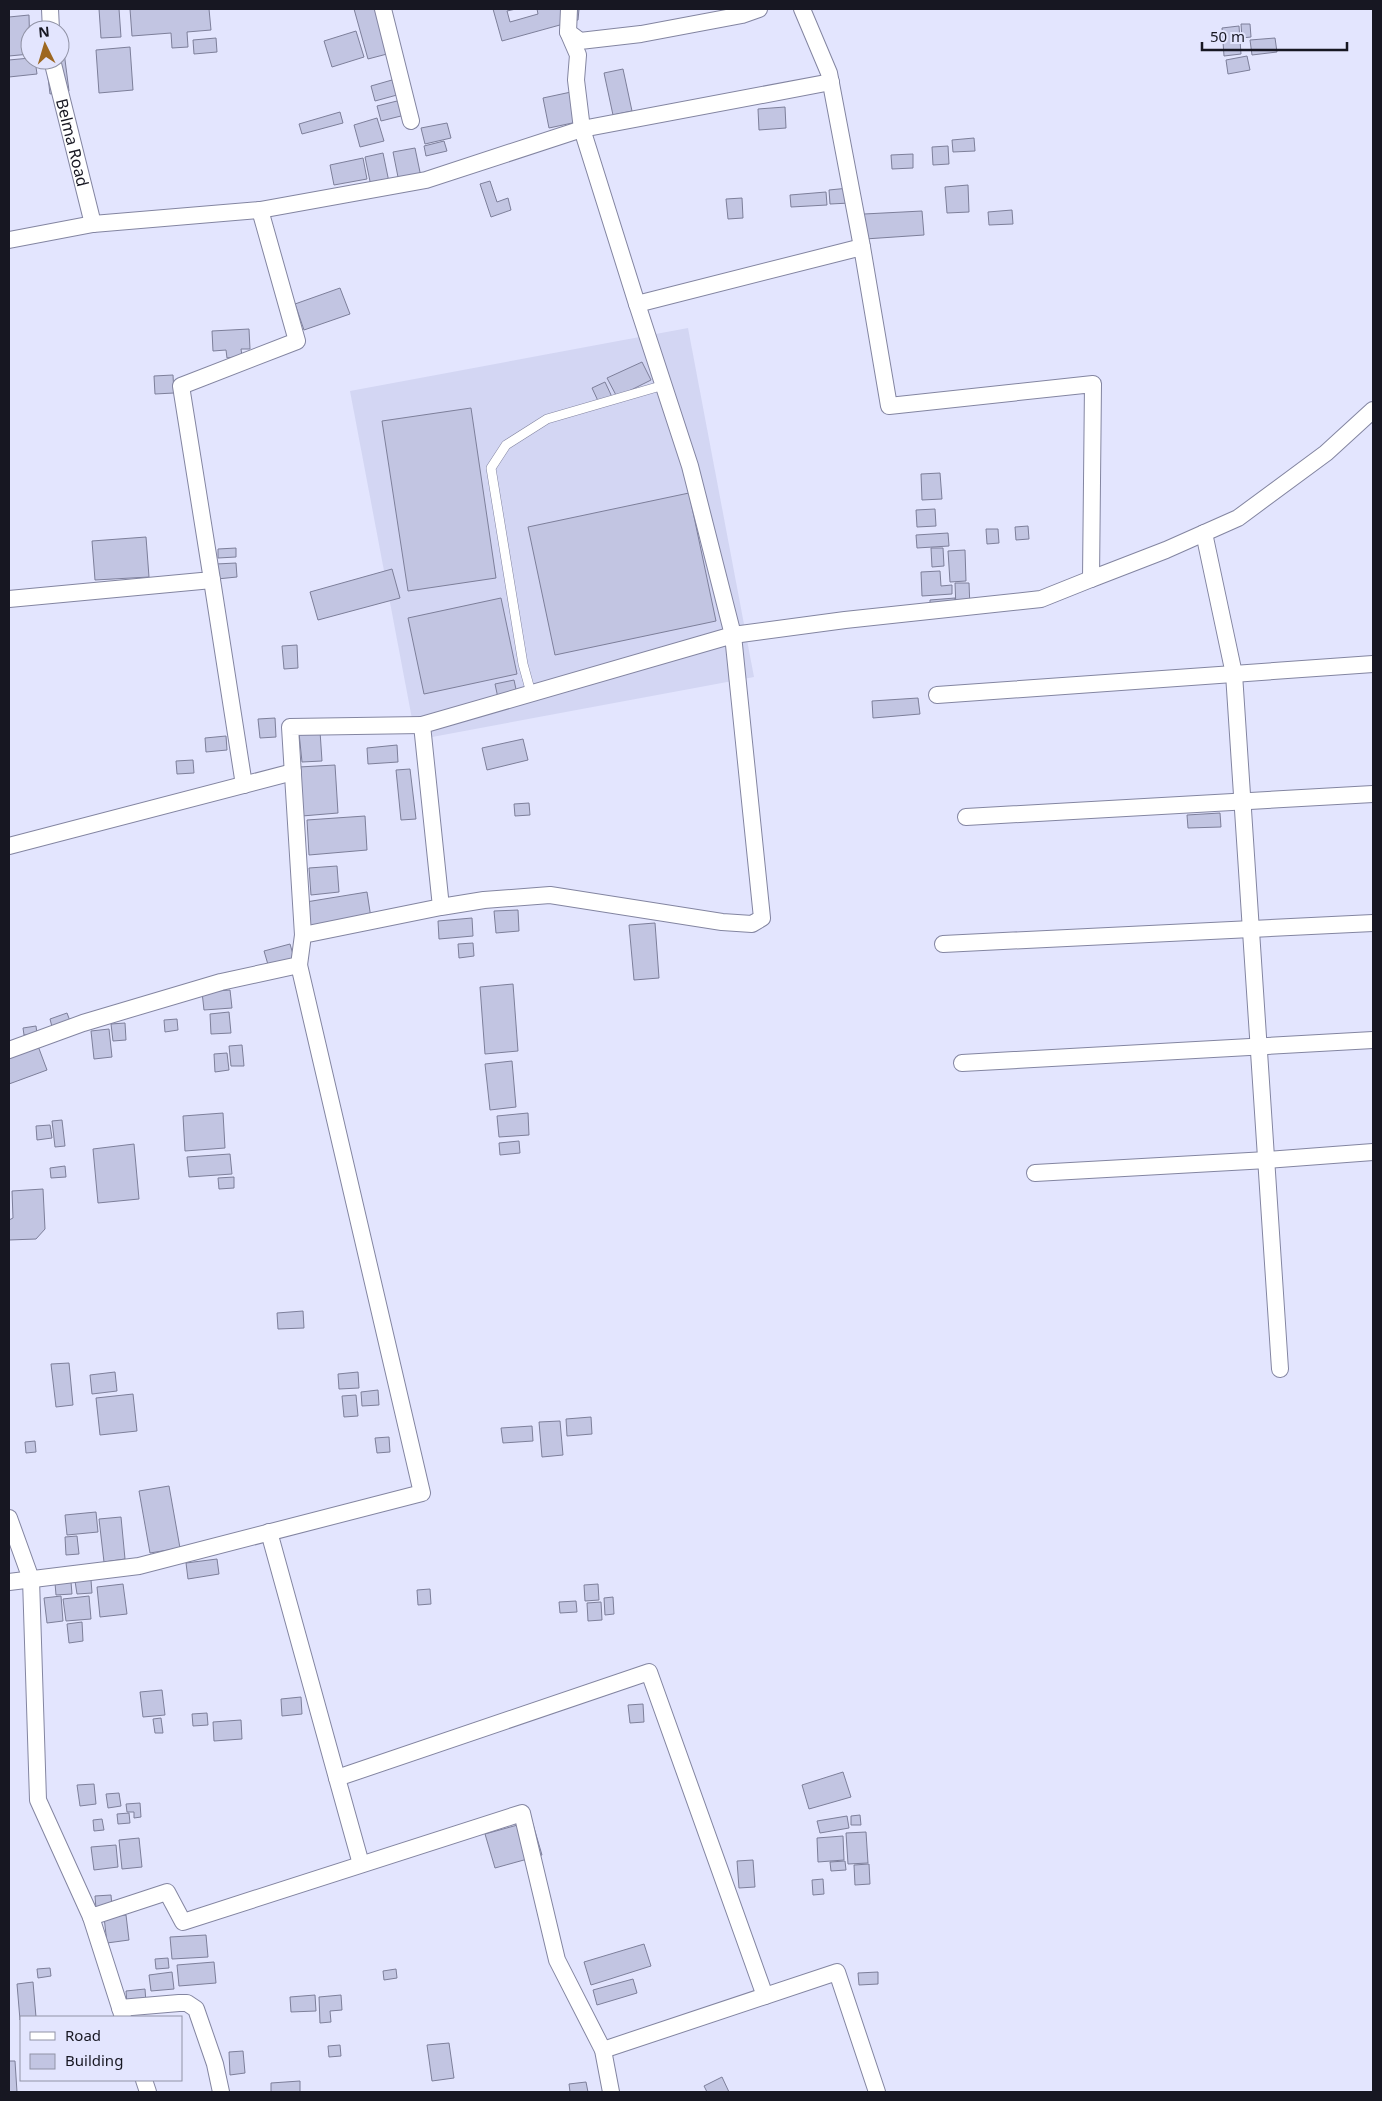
<svg xmlns="http://www.w3.org/2000/svg" width="1382" height="2101" font-family="'Noto Sans',sans-serif">
<style>
.built{fill:#d3d6f3}
.building{fill:#c2c5e2;stroke:#7d7f9a}
.lines{fill:none;stroke-linecap:round;stroke-linejoin:round}
.lane-casing{stroke:#8385a1;stroke-width:10}
.street-casing{stroke:#8385a1;stroke-width:18}
.lane{stroke:#fff;stroke-width:9}
.street{stroke:#fff;stroke-width:16}
.labels{text-anchor:middle;stroke-width:4;stroke-linejoin:round;paint-order:stroke}
.street-label{font-size:16px;fill:#171722;stroke:#e3e5fe}
</style>
<rect width="100%" height="100%" fill="#e3e5fe"/>
<path class="built" d="M688 328 754 677 416 740 350 391Z"/>
<path class="building" d="M99 9H119L121 37 101 38Z
M130 9H209L211 30 187 32 188 47 172 48 171 33 132 36Z
M354 9H375L387 54 368 59Z
M493 9H516L507 11 510 22 538 14 537 9H579L578 20 502 41Z
M29 15 30 54 9 56V17Z
M1241 24H1250L1251 37 1242 38Z
M1239 26 1241 54 1224 56 1222 28Z
M356 31 364 57 332 67 324 41Z
M216 38 217 52 194 54 193 40Z
M1275 38 1277 52 1252 55 1250 40Z
M130 47 133 90 99 93 96 50Z
M64 52 69 91 50 94 46 60H60V53Z
M1247 56 1250 70 1228 74 1226 60Z
M30 58V60H35L37 74 9 77V60Z
M623 69 632 111 613 115 604 73Z
M392 80 397 95 375 101 371 86Z
M571 92 577 122 549 128 543 98Z
M401 100 405 115 381 121 377 106Z
M785 107 786 128 759 130 758 109Z
M340 112 343 123 302 134 299 124Z
M377 118 384 141 360 147 354 125Z
M447 123 451 138 425 144 421 128Z
M974 138 975 151 953 152 952 140Z
M444 141 447 151 426 156 424 146Z
M948 146 949 164 933 165 932 147Z
M415 148 421 177 399 182 393 152Z
M383 153 390 187 372 191 365 157Z
M913 154V168L892 169 891 155Z
M363 158 367 179 334 185 330 165Z
M490 181 497 202 508 198 511 210 491 217 480 184Z
M968 185 969 212 947 213 945 187Z
M849 188 850 203 830 204 829 190Z
M826 192 827 205 791 207 790 195Z
M742 198 743 218 728 219 726 199Z
M1012 210 1013 224 989 225 988 212Z
M922 211 924 235 865 239 864 214Z
M340 288 350 314 304 330 295 304Z
M249 329 250 349H241L242 356 227 358 226 350 213 351 212 331Z
M642 362 651 380 617 397 607 378Z
M173 375 174 393 155 394 154 376Z
M605 382 612 397 599 403 592 388Z
M471 408 496 578 408 591 382 421Z
M940 473 942 499 922 500 921 474Z
M689 493 716 621 555 655 528 527Z
M935 509 936 526 917 527 916 510Z
M1028 526 1029 539 1016 540 1015 527Z
M986 529H998L999 543 987 544Z
M948 533 949 546 917 548 916 535Z
M146 537 149 577 95 580 92 541Z
M236 548V557L218 558V549Z
M931 548H943L944 566 932 567Z
M965 550 966 581 950 582 948 551Z
M236 563 237 577 217 579 216 564Z
M392 569 400 598 318 620 310 592Z
M940 571 941 586 952 585V594L922 596 921 572Z
M955 583H969L970 608 956 609Z
M501 598 517 674 424 694 408 618Z
M955 598V611L930 612V600Z
M297 645 298 668 284 669 282 646Z
M514 680 517 694 498 698 495 684Z
M918 698 920 714 873 718 872 701Z
M275 718 276 737 260 738 258 719Z
M320 731 322 761 302 762 299 733Z
M226 736 227 750 206 752 205 738Z
M523 739 528 760 487 770 482 748Z
M397 745 398 762 368 764 367 748Z
M193 760 194 773 177 774 176 761Z
M335 765 338 813 302 816 299 767Z
M410 769 416 819 401 820 396 770Z
M529 803 530 815 515 816 514 804Z
M1220 813 1221 827 1188 828 1187 815Z
M365 816 367 850 309 855 307 820Z
M337 866 339 892 311 895 309 868Z
M367 892 371 918 311 928 306 902Z
M518 910 519 931 496 933 494 911Z
M472 918 473 936 439 939 438 921Z
M655 923 659 978 634 980 629 925Z
M473 943 474 956 459 958 458 944Z
M290 944 295 961 269 968 264 951Z
M513 984 518 1051 485 1054 480 987Z
M230 990 232 1008 204 1010 202 992Z
M229 1012 231 1033 211 1034 210 1014Z
M67 1013 70 1021 52 1027 50 1019Z
M177 1019 178 1030 165 1032 164 1020Z
M125 1023 126 1040 113 1041 111 1024Z
M36 1026 37 1034 24 1035 23 1028Z
M109 1029 112 1057 94 1059 91 1031Z
M242 1045 244 1066H231L229 1046Z
M38 1046 47 1070 9 1084V1056Z
M227 1053 229 1070 215 1072 214 1054Z
M512 1061 516 1107 490 1110 485 1064Z
M223 1113 225 1148 185 1151 183 1116Z
M528 1113 529 1135 499 1137 497 1116Z
M62 1120 65 1146 55 1147 52 1121Z
M50 1125 52 1138 37 1140 36 1126Z
M519 1141 520 1153 500 1155 499 1143Z
M134 1144 139 1199 98 1203 93 1149Z
M230 1154 232 1174 189 1177 187 1157Z
M65 1166 66 1177 51 1178 50 1168Z
M234 1177V1188L219 1189 218 1178Z
M43 1189 45 1229 36 1239 9 1240V1220L13 1218 12 1191Z
M303 1311 304 1328 278 1329 277 1313Z
M69 1363 73 1405 56 1407 51 1364Z
M115 1372 117 1391 92 1394 90 1375Z
M358 1372 359 1388 339 1389 338 1374Z
M378 1390 379 1405 362 1406 361 1392Z
M133 1394 137 1431 100 1435 96 1398Z
M356 1395 358 1416 344 1417 342 1396Z
M591 1417 592 1434 567 1436 566 1419Z
M560 1421 563 1455 542 1457 539 1422Z
M532 1426 533 1441 503 1443 501 1428Z
M389 1437 390 1452 377 1453 375 1438Z
M35 1441 36 1452 26 1453 25 1442Z
M169 1486 180 1548 150 1553 139 1491Z
M96 1512 98 1532 67 1535 65 1515Z
M121 1517 125 1559 104 1562 99 1519Z
M77 1536 79 1554 66 1555 65 1537Z
M217 1559 219 1574 188 1579 186 1563Z
M91 1580 92 1593 77 1594 75 1581Z
M71 1582 72 1594 56 1595 55 1583Z
M123 1584 127 1614 100 1617 97 1587Z
M598 1584 599 1600 585 1601 584 1585Z
M430 1589 431 1604 418 1605 417 1590Z
M61 1596 63 1621 47 1623 44 1598Z
M89 1596 91 1619 66 1621 63 1599Z
M613 1597 614 1614 605 1615 604 1598Z
M576 1601 577 1612 560 1613 559 1602Z
M601 1602 602 1620 588 1621 587 1603Z
M82 1622 83 1641 69 1643 67 1624Z
M162 1690 165 1715 143 1717 140 1692Z
M301 1697 302 1714 282 1716 281 1699Z
M643 1704 644 1722 630 1723 628 1705Z
M207 1713 208 1725 193 1726 192 1714Z
M161 1718 163 1733H155L153 1719Z
M241 1720 242 1739 214 1741 213 1722Z
M843 1772 851 1797 809 1809 802 1785Z
M94 1784 96 1804 80 1806 77 1785Z
M119 1793 121 1806 108 1808 106 1794Z
M140 1803 141 1817 134 1818V1812H127L126 1804Z
M129 1813 130 1823 118 1824 117 1814Z
M860 1815 861 1825H851V1816Z
M847 1816 849 1828 820 1833 817 1821Z
M102 1819 104 1830 94 1831 93 1820Z
M532 1821 542 1855 495 1868 485 1834Z
M866 1832 868 1863 848 1864 846 1833Z
M843 1836 844 1860 818 1862 817 1838Z
M139 1838 142 1867 122 1869 119 1840Z
M116 1845 118 1867 94 1870 91 1847Z
M753 1860 755 1887 739 1888 737 1861Z
M845 1861 846 1870 831 1871 830 1862Z
M869 1864 870 1884 855 1885 854 1865Z
M823 1879 824 1894 813 1895 812 1880Z
M111 1895 112 1907 96 1909 95 1896Z
M126 1915 129 1940 107 1943 104 1917Z
M206 1935 208 1957 172 1959 170 1937Z
M644 1944 651 1966 591 1985 584 1962Z
M168 1958 169 1968 156 1969 155 1959Z
M214 1962 216 1983 179 1986 177 1965Z
M50 1968 51 1976 38 1978 37 1969Z
M396 1969 397 1978 384 1980 383 1971Z
M172 1972 174 1989 151 1991 149 1975Z
M878 1972V1984L859 1985 858 1973Z
M633 1979 637 1993 597 2005 593 1990Z
M33 1982 36 2017H21L20 2020 17 1984Z
M145 1989 146 2003 127 2005 126 1991Z
M315 1995 316 2011 291 2012 290 1997Z
M341 1995 342 2010 330 2011 331 2022 320 2023 319 1997Z
M449 2043 454 2078 432 2081 427 2045Z
M340 2045 341 2056 329 2057 328 2046Z
M243 2051 245 2073 230 2075 229 2052Z
M9 2061H15L17 2092H9Z
M722 2077 729 2092H707L704 2086Z
M300 2081V2092H271V2083Z
M586 2082 588 2092H570L569 2084Z"/>
<g class="lines">
<defs>
<path id="lane" d="M531 693 523 664 491 468 506 445 547 419 664 385"/>
<g id="street">
<path d="M50 9 51 30"/>
<path d="M383 9 411 121"/>
<path d="M569 9 568 32 580 41 641 34 742 15 759 9"/>
<path d="M802 9 829 73 862 247"/>
<path d="M568 32 578 55 576 80 582 129 637 304 862 247 889 406 1093 384 1091 579 1166 550 1238 518 1326 453 1373 410"/>
<path id="s1" d="M52 60 93 224"/>
<path d="M9 240 93 224 260 210 426 180 582 129 831 82"/>
<path d="M637 304 690 466 733 635 845 620 1041 599 1091 579"/>
<path d="M1204 533 1234 674 1280 1369"/>
<path d="M212 580 244 785"/>
<path d="M9 599 212 580 181 386 297 341 260 210"/>
<path d="M937 695 1373 664"/>
<path d="M966 817 1373 794"/>
<path d="M9 846 293 772"/>
<path d="M303 935 290 727 422 725"/>
<path d="M943 944 1373 923"/>
<path d="M9 1050 83 1023 221 982 299 965 303 935 441 907 484 900 550 895 722 922 752 924 762 918 733 635 422 725 441 907"/>
<path d="M962 1063 1373 1040"/>
<path d="M1035 1173 1267 1160 1373 1152"/>
<path d="M9 1518 31 1579 38 1800 91 1917 167 1892 183 1922 522 1813 557 1960 603 2050 611 2092"/>
<path d="M269 1532 337 1778"/>
<path d="M9 1582 139 1566 422 1493 299 965"/>
<path d="M361 1864 337 1778 649 1672 765 1996"/>
<path d="M91 1917 123 2017"/>
<path d="M120 2008 179 2003H187L196 2009 215 2064 221 2092"/>
<path d="M603 2050 837 1972 877 2092"/>
<path d="M144 2080 148 2092"/>
</g>
</defs>
<use href="#lane" class="lane-casing"/>
<use href="#street" class="street-casing"/>
<use href="#lane" class="lane"/>
<use href="#street" class="street"/>
</g>
<g class="labels">
<g class="street-label">
<text dy="6" stroke="none"><textPath href="#s1" startOffset="85">Belma Road</textPath></text>
</g>
</g>
<rect width="1382" height="2101" fill="none" stroke="#171722" stroke-width="20"/>
<rect x="20" y="2016" width="162" height="65" fill="#e3e5fe" stroke="#9193a6"/>
<rect x="30" y="2032" width="25" height="8" fill="#ffffff" stroke="#9193a6"/>
<text x="65" y="2041" font-size="15" fill="#171722">Road</text>
<rect x="30" y="2054" width="25" height="15" fill="#c2c5e2" stroke="#9193a6"/>
<text x="65" y="2066" font-size="15" fill="#171722">Building</text>
<g transform="translate(45 45) rotate(355)"><circle r="24" fill="#e3e5fe" stroke="#9193a6"/>
<path d="M0-4L9 19L0 12L-9 19Z" fill="#9d6721"/>
<text y="-8" font-size="14" font-weight="bold" text-anchor="middle" fill="#171722">N</text>
</g>
<path d="M1202 42v8h145v-8" fill="none" stroke="#171722" stroke-width="2.5"/>
<text x="1210" y="42" font-size="15" fill="#171722" stroke="#e3e5fe" stroke-width="4" paint-order="stroke">50 m</text>
</svg>
